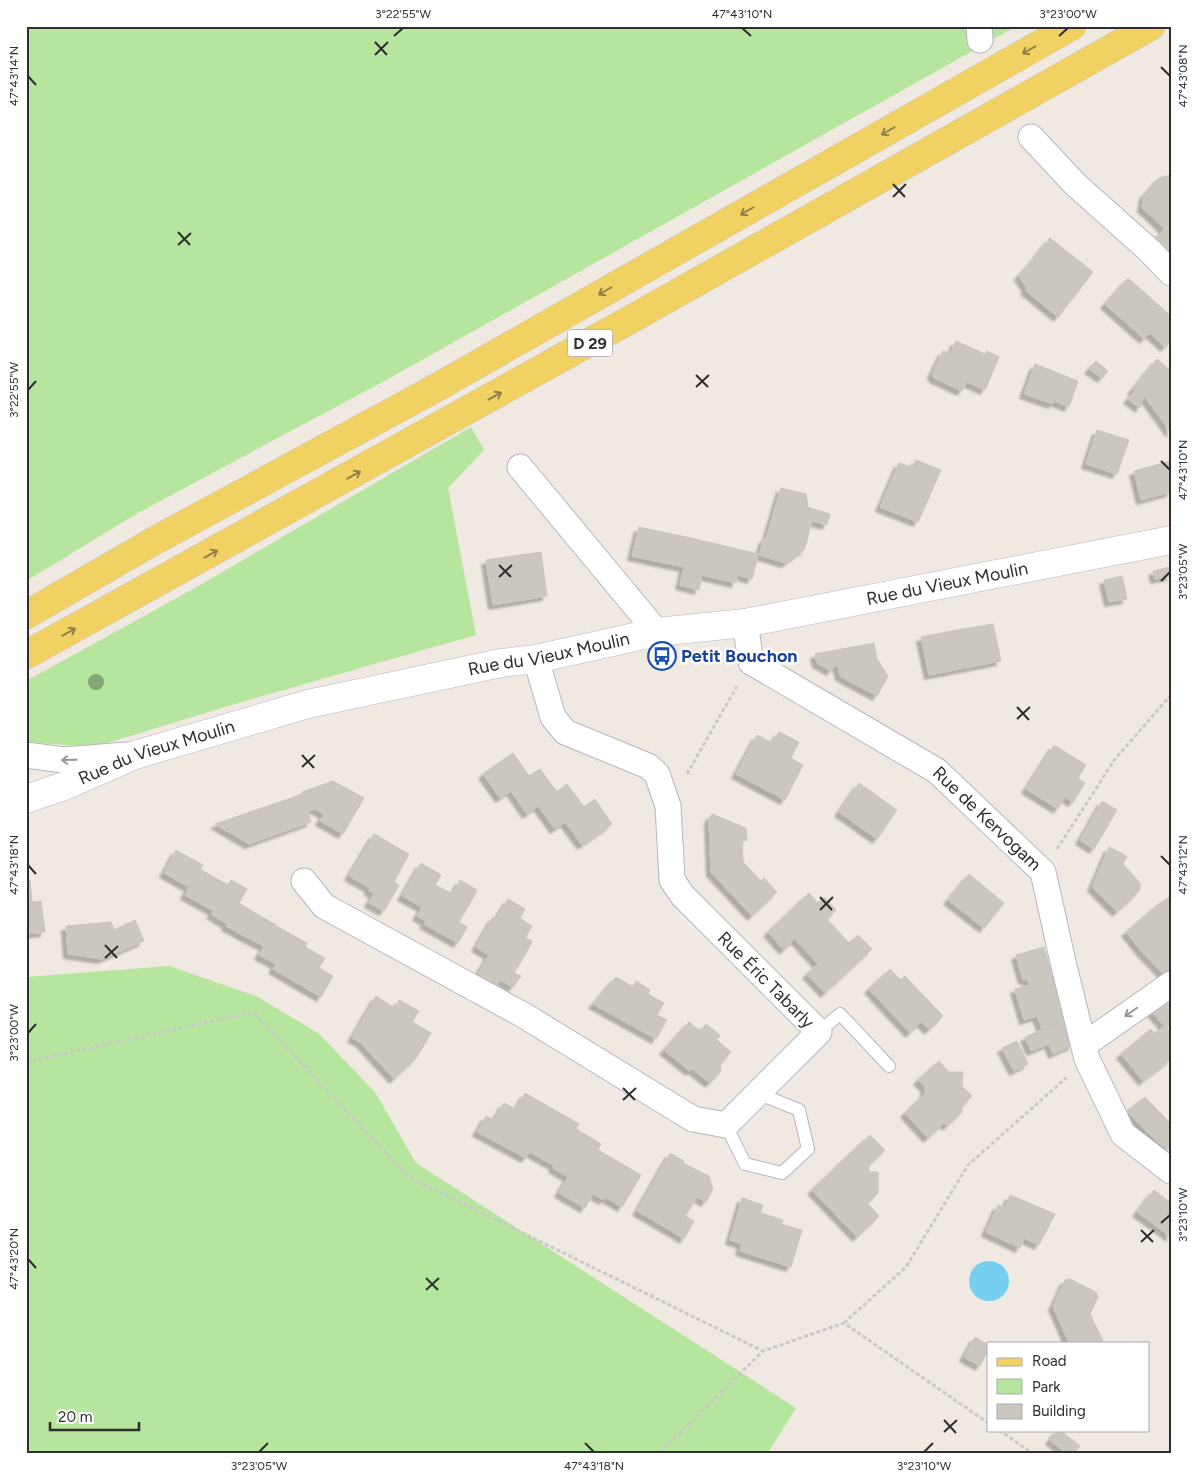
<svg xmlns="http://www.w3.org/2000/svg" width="1197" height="1479" font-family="Figtree,sans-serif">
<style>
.green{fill:#b6e59e}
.water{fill:#75cff0}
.building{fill:#cbc7bf;stroke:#cbc5ba;filter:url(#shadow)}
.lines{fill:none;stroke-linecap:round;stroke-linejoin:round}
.service-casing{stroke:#b4b7c1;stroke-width:14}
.minor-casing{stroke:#b4b7c1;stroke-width:27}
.tertiary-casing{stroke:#b4b7c1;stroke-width:29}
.primary-casing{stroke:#c9c9c9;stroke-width:29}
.path{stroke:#c9c9c9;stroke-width:3;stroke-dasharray:4 2.5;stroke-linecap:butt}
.service{stroke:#fff;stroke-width:12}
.minor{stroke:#fff;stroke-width:25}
.tertiary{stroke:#fff;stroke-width:28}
.primary{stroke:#f2d163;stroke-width:28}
.tree{fill:#84a574}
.oneway{stroke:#908048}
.oneway2{stroke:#969696}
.ticks{fill:none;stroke:#2e2e2e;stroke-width:2}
.labels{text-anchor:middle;stroke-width:5;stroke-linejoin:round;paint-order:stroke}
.shield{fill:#fff;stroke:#6d6d6d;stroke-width:1}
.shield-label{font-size:16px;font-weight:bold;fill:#2e2e2e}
.street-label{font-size:18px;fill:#2e2e2e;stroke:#fff}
.transit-label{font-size:18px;font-weight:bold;fill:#164399;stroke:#fff;text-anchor:start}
.neatline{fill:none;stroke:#2e2e2e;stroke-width:2}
.ticks-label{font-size:12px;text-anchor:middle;fill:#2e2e2e}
</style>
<defs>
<filter id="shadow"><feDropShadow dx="-4.5" dy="4.5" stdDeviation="1" flood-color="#0004"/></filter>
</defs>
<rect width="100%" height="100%" fill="#efe9e1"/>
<path class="green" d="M26 26H1017L388 379 138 513 26 581Z
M471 427 484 450 448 488 476 635 235 704 94 747 26 742V681L195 588Z
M169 966 256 996 318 1033 375 1092 416 1163 796 1408 768 1453H26V977Z"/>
<path class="water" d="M969 1281a20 20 0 1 1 40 0a20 20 0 1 1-40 0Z"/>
<path class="building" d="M1171 175V187L1155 209 1144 195 1159 178Z
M1171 187V222L1164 229 1150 215Z
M1144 195 1155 209 1150 215 1142 208Z
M1171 222V265L1150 245Z
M1050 238 1093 272 1058 317 1025 290 1027 288 1020 278 1019 275 1027 267Z
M1128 278 1171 316V341L1165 347 1150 333 1144 339 1105 304Z
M956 341 985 354 987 351 999 357 985 390 967 382 962 391 934 378 932 374 943 351 950 354Z
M1157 359 1168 369 1143 399 1132 390Z
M1096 361 1108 371 1102 378 1089 369Z
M1035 364 1078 381 1069 407 1054 401 1053 404 1024 394Z
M1169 368 1171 369V433L1145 397Z
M1134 392 1143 399 1140 408 1128 399Z
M1097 430 1129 440 1117 474 1086 464Z
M916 460 941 470 918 522 880 507 899 463 912 467Z
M1171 461V492L1141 500 1134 471Z
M781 488 806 494 808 507 778 498Z
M778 498 830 514 827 525 812 521 811 525 773 515Z
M773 515 811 525 804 551 766 539Z
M639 527 691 538 684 567 632 556Z
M691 538 758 554 754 572 739 569 736 583 702 575 699 590 680 585Z
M764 538 766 539 802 551 786 563 759 555Z
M541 552 547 596 493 605 486 560Z
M1170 567 1171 576 1155 579 1153 571Z
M739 569 754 572 752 579 738 575Z
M1122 576 1127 599 1109 602 1104 580Z
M993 624 1001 661 965 668 957 630Z
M957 630 965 668 929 675 921 637Z
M874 643 877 659 888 676 877 696 840 676 838 666 833 667 831 671 817 663 815 654Z
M779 732 799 742 791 758 803 765 785 800 736 774 757 735 773 743Z
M1054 745 1086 765 1078 778 1085 783 1073 802 1065 797 1058 809 1026 789Z
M513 753 529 776 540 769 557 792 567 784 584 807 595 799 612 824 582 845 565 822 555 829 538 806 527 814 511 791 500 798 483 774Z
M333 781 364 798 343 834 320 821 324 814 315 809 308 812 311 822 249 844 215 824 303 794 302 792Z
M859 783 897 810 877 839 839 812Z
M1102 801 1117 810 1094 849 1080 840Z
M712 814 746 828 747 840 742 841 743 862 761 881 764 878 777 892 752 916 711 872 709 819Z
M374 834 409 854 394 882 399 885 384 911 369 903 374 894 368 890 370 888 349 876Z
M1109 847 1127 856 1123 864 1140 883V890L1117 912 1092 887Z
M176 850 203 865 200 869 228 885 231 880 247 889 239 903 257 914 244 936 226 926 227 924 211 914 214 911 185 895 189 887 164 873Z
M421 863 441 875 435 885 453 894 458 884 475 894 459 922 467 927 458 943 424 924 426 921 417 916 422 907 402 896Z
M969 874 1004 903 984 928 948 900Z
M26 880H30L32 902 41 901 45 932 26 934Z
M460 880 477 890 475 894 458 884Z
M809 893 818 903 824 897 836 910 827 919 849 943 858 935 872 949 825 993 807 974 818 964 795 939 784 950 768 932Z
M1170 896 1171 940 1162 947 1157 941 1143 953 1126 932 1161 902 1162 903Z
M508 899 525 909 520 918 532 926 522 944 529 948 514 973 521 976 513 987 500 980 497 985 478 974 489 955 476 947 493 917 496 919Z
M257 914 276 925 264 946 244 936Z
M135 920 144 941 102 959 68 954 66 926 111 922 114 930Z
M276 926 307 943 305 947 325 958 319 968 333 976 321 997 273 969 276 964 259 955Z
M526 938 532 941 529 948 522 944Z
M1171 940V979L1169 980 1143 953 1157 941 1162 947Z
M1044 947 1065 1020 1042 1029 1037 1016 1024 1020 1015 989 1029 985 1027 979 1023 980 1016 955Z
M890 969 901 980 905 976 943 1016 929 1030 921 1022 910 1033 869 989Z
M616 977 633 987 636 981 650 990 648 994 664 1003 657 1015 667 1020 656 1039 593 1004Z
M376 996 395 1008 399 1000 419 1011 412 1022 431 1033 417 1057 394 1079 360 1042 352 1038Z
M1171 998V1025L1166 1028 1152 1012Z
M1065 1020 1073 1045 1053 1054 1049 1044 1031 1051 1025 1037Z
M689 1022 700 1031 706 1024 720 1035 717 1040 731 1052 720 1065 721 1071 710 1083 692 1069 690 1071 664 1050Z
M1164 1026 1171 1032V1051L1169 1052 1171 1059 1143 1081 1121 1054 1151 1029 1154 1034Z
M1017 1041 1028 1064 1014 1071 1002 1048Z
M939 1061 949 1072H963L962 1086 972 1096 962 1106V1112L947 1126 944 1123 928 1138 905 1113 925 1094V1087L918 1080Z
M525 1093 579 1124 559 1159 534 1144 526 1158 477 1132 486 1116 494 1120 504 1103 516 1109Z
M1145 1097 1171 1124 1156 1141 1127 1111Z
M1171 1124V1151L1156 1141Z
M576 1129 601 1144 598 1150 641 1175 622 1207 605 1197 604 1200 593 1194 585 1208 559 1193 568 1177 553 1168Z
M870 1135 885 1150 873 1161H869V1172H878V1193L867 1203 879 1216 857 1237 812 1190 834 1169 838 1173 845 1166 841 1162Z
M534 1145 559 1160 555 1166 530 1152Z
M670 1153 684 1161 683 1163 709 1176 713 1189 706 1202 697 1197 675 1233 637 1211Z
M841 1162 845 1166 838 1173 834 1169Z
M1154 1190 1171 1203V1237L1137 1212Z
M1010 1195 1055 1214 1039 1245 1024 1238 1020 1248 986 1232 998 1205 1005 1208Z
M742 1198 763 1205 759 1218 802 1230 791 1267 740 1251 742 1244 730 1240Z
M761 1213 783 1220 782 1224 759 1218Z
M685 1216 694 1221 684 1239 675 1233Z
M1070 1279 1096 1292 1098 1297 1090 1314 1104 1343H1069L1053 1306 1065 1280Z
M975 1337 988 1345V1350L980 1366 964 1357Z
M1057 1430H1060L1080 1446 1074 1453H1066L1050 1440Z"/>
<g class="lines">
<defs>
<path id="service" d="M819 1032 840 1014 889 1066
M726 1125 745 1164 782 1173 808 1149 799 1110 757 1093"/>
<g id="minor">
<path d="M979 26 980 40"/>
<path d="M1031 137 1076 185 1150 251 1171 273"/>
<path d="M520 467 657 632"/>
<path id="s1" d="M745 623 751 662 937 771 1043 872 1063 962 1087 1059 1123 1134 1171 1171"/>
<path d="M26 755 64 760 127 755"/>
<path d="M304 881 324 906 525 1016 693 1119 726 1125 819 1032 683 896 672 880 668 806 657 774 648 766 565 732 553 717 536 659"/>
<path d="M1084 1045 1171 984"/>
</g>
<g id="tertiary">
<path id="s2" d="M26 799 67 785 135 755 308 704 501 663 536 659 657 632 745 623 1171 540"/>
</g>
<path id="primary" d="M26 615 154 541 434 389 1072 26
M26 655C403 448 777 238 1151 26"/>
</defs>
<use href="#service" class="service-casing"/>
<use href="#minor" class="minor-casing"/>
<use href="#tertiary" class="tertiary-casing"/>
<use href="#primary" class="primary-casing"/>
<path class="path" d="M687 774 737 686
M1057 849 1115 759 1171 695
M26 1062 253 1012 409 1177 763 1351
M844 1323 906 1267 968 1165 1066 1078
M999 1430 1032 1453
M660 1453 763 1351 844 1323 988 1423"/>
<use href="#service" class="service"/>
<use href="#minor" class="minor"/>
<use href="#tertiary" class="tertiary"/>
<use href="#primary" class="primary"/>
</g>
<circle class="tree" cx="96" cy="682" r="8"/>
<defs><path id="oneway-shaft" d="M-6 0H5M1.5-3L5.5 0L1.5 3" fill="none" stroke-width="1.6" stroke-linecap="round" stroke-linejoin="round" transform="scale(1.25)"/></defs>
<g class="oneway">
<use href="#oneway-shaft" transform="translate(1029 50) rotate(150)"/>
<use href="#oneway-shaft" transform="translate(888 131) rotate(150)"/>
<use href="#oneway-shaft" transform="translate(747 211) rotate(150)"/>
<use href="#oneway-shaft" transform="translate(605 291) rotate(150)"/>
<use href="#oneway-shaft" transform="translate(495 396) rotate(-29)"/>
<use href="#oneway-shaft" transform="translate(354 475) rotate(-29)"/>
<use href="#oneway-shaft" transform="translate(211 554) rotate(-29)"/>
<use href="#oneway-shaft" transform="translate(69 632) rotate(-29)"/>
</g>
<g class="oneway2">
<use href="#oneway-shaft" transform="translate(69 760) rotate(179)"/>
<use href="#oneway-shaft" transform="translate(1131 1012) rotate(145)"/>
</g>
<path class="ticks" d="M742 28 751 36M394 36 403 28M1059 36 1068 28M375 42 387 55M375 55 388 42M1161 67 1170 76M28 76 36 85M893 184 905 197M893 197 906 184M178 232 190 245M178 245 191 233M696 375 708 387M696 387 709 375M28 390 36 381M1161 461 1170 470M499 565 511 577M499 577 512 565M1161 581 1170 572M1017 707 1029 720M1017 719 1030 707M302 755 314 768M302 767 315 755M1161 856 1170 865M28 865 36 874M820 897 832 910M820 910 833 897M105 945 117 958M105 958 118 946M28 1033 36 1024M623 1088 635 1100M623 1100 636 1088M1161 1223 1170 1215M1141 1230 1153 1242M1141 1242 1154 1230M28 1259 36 1268M426 1278 438 1290M426 1290 439 1278M944 1420 956 1433M944 1432 957 1420M585 1443 594 1452M259 1452 268 1443M924 1452 933 1443"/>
<defs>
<symbol id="bus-ring" viewBox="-11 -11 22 22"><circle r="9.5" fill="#fff" stroke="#1a4fb4" stroke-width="1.5"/><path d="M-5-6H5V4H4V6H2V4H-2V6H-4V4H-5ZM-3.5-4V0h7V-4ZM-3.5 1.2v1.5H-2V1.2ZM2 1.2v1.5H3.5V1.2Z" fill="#1a4fb4"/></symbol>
</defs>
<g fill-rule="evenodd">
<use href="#bus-ring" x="646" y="640" width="32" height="32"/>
</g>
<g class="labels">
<rect class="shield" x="567.5" y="329.5" width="45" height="27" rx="4"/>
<g class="shield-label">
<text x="590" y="349">D 29</text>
</g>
<g class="street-label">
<text dy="6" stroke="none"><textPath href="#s2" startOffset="949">Rue du Vieux Moulin</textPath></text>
<text dy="6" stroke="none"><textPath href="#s2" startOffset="544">Rue du Vieux Moulin</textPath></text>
<text dy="6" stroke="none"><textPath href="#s2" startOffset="139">Rue du Vieux Moulin</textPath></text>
<text dy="6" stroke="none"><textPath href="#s1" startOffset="324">Rue de Kervogam</textPath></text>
<text transform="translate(766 980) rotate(45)" y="6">Rue Éric Tabarly</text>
</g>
<g class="transit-label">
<text x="681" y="662">Petit Bouchon</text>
</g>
</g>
<rect width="1197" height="1479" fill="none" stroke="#ffffff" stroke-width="55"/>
<rect x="987" y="1342" width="162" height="90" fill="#ffffff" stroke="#ababab"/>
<rect x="997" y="1358" width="25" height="8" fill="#f2d163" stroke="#ababab"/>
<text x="1032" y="1366" font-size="15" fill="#2e2e2e">Road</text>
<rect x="997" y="1379" width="25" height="15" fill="#b6e59e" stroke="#ababab"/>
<text x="1032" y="1392" font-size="15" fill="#2e2e2e">Park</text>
<rect x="997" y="1404" width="25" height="15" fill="#cbc7bf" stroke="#ababab"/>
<text x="1032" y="1416" font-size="15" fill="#2e2e2e">Building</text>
<path d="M50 1422v8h89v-8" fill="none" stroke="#2e2e2e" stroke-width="2.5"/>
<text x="58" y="1422" font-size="15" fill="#2e2e2e" stroke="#ffffff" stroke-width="4" paint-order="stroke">20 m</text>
<rect x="28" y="28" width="1142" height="1424" class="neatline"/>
<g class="ticks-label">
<text x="403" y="18">3°22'55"W</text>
<text x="742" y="18">47°43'10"N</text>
<text x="1068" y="18">3°23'00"W</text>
<text transform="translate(1183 76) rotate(-90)" y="4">47°43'08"N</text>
<text transform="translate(14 76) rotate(-90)" y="4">47°43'14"N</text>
<text transform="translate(14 390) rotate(-90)" y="4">3°22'55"W</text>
<text transform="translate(1183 470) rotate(-90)" y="4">47°43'10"N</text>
<text transform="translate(1183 572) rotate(-90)" y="4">3°23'05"W</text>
<text transform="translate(1183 865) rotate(-90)" y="4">47°43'12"N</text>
<text transform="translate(14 865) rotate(-90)" y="4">47°43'18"N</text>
<text transform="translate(14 1033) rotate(-90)" y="4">3°23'00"W</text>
<text transform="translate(1183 1215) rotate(-90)" y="4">3°23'10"W</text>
<text transform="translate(14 1259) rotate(-90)" y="4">47°43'20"N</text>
<text x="259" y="1470">3°23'05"W</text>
<text x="594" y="1470">47°43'18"N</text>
<text x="924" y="1470">3°23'10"W</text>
</g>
</svg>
